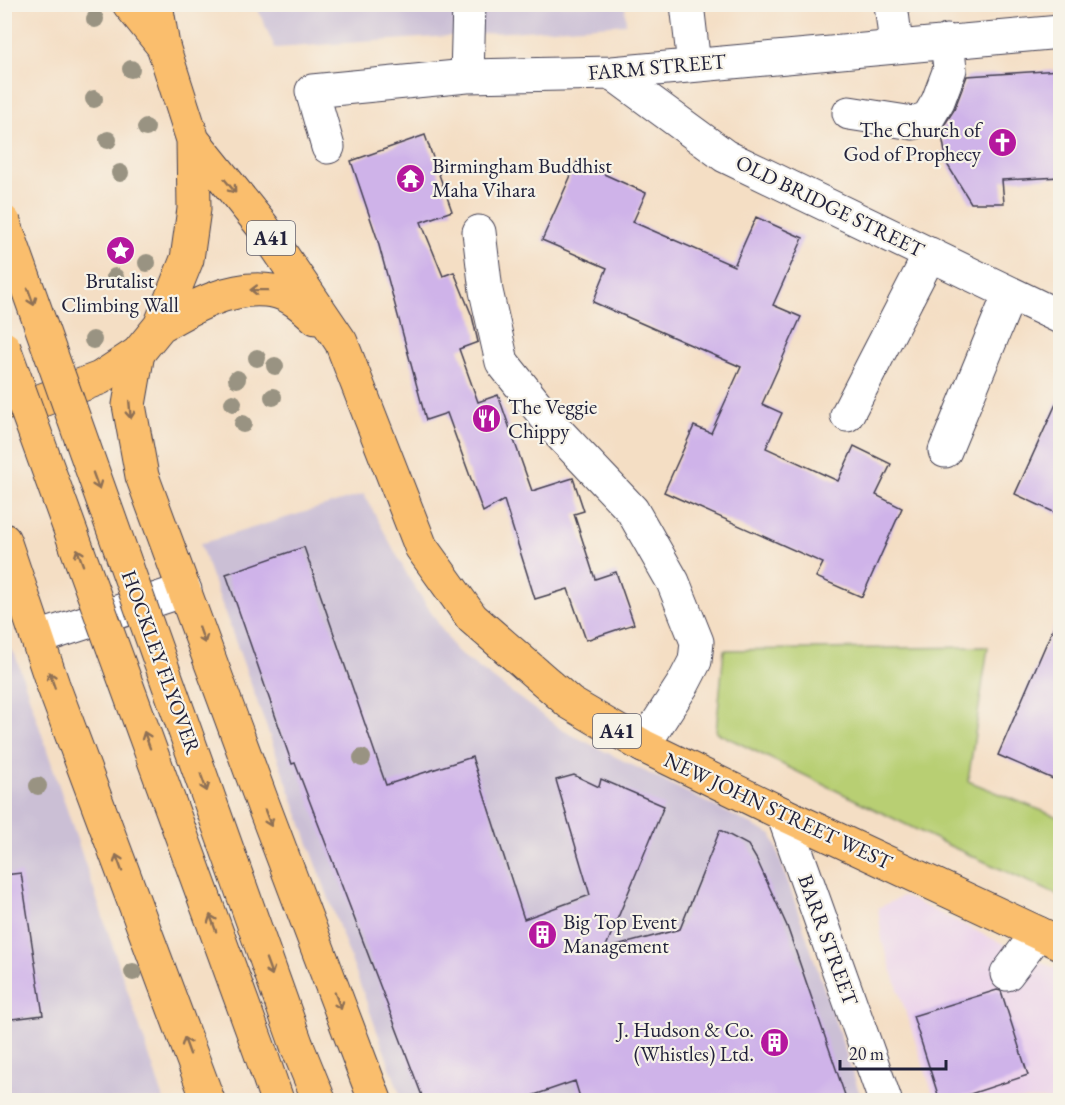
<svg xmlns="http://www.w3.org/2000/svg" width="1065" height="1105" font-family="'EB Garamond',serif">
<style>
.built{fill:#ebd1eb}
.industrial{fill:#cbbfd5}
.green{fill:#b8cf73;stroke:#6d7857;stroke-width:1.5}
.building{fill:#cfb3e9}
.lines{fill:none;stroke-linecap:round;stroke-linejoin:round}
.minor-casing{stroke:#423e50;stroke-width:35}
.major-casing{stroke:#423e50;stroke-width:35}
.highway-casing{stroke:#423e50;stroke-width:35}
.minor{stroke:#fff;stroke-width:33}
.major{stroke:#fabe6d;stroke-width:33}
.highway{stroke:#fabe6d;stroke-width:33}
.major-bridge-casing{stroke:#423e50;stroke-width:35;stroke-linecap:butt}
.major-bridge{stroke:#fabe6d;stroke-width:33}
.tree{fill:#999382}
.oneway{stroke:#8e7054}
.labels{text-anchor:middle;stroke-width:4.5;stroke-linejoin:round;paint-order:stroke}
.shield{fill:#f7f3e8;stroke:#62616f;stroke-width:1.5}
.shield-label{font-size:20px;font-weight:bold;fill:#22223b}
.street-label{font-size:21px;fill:#22223b;stroke:#f7f3e8}
.poi-label{font-size:21px;fill:#22223b;stroke:#f7f3e8;text-anchor:start}
</style>
<rect width="100%" height="100%" fill="#f7f3e8"/>
<filter id="ink" filterUnits="userSpaceOnUse"><feTurbulence type="fractalNoise" baseFrequency=".0167" numOctaves="2"/><feDisplacementMap in="SourceGraphic" scale="12" xChannelSelector="R" yChannelSelector="G"/><feConvolveMatrix kernelMatrix="1 2 1 2 8 2 1 2 1" color-interpolation-filters="sRGB"/></filter>
<filter id="wash" filterUnits="userSpaceOnUse"><feTurbulence type="fractalNoise" baseFrequency=".008" numOctaves="4" result="noise"/><feDisplacementMap in="SourceGraphic" scale="24" xChannelSelector="R" yChannelSelector="G"/><feGaussianBlur stdDeviation="1.35" result="paint"/><feColorMatrix in="noise" values="0 0 0 0 0 0 0 0 0 0 0 0 0 0 0 0 0 1.4 0 .05"/><feComposite in="paint" operator="in"/></filter>
<g filter="url(#wash)">
<rect width="100%" height="100%" fill="#f4dec4"/>
<path class="built" d="M903 896 1060 971V1100H935L882 941 878 908Z"/>
<path class="industrial" d="M256 5H625L626 24 275 48Z
M364 494 409 578 456 651 562 730 772 835 862 1100H402L200 544Z
M4 643 15 654 164 1100H5Z"/>
<path class="green" d="M988 647 968 781 1060 818V896L948 845 716 732 724 650Z"/>
<g id="blocks">
<path class="building" d="M1060 70V177L1002 180 1004 203H971L947 164 941 130 954 110 967 76Z
M425 135 452 211 421 222 443 276 454 272 472 316 478 342 459 349 478 402 498 395 532 491 573 478 584 511 574 514 595 579 616 572 634 624 586 640 568 589 535 599 504 500 483 512 447 413 426 420 377 238 351 161Z
M577 162 646 193 633 222 734 266 756 217 803 238 773 305 801 317 762 404 782 413 766 448 838 481 854 446 891 464 876 495 902 508 862 597 816 577 823 563 664 492 694 426 711 433 741 367 593 302 607 268 542 240Z
M1060 395V515L1015 494Z
M304 547 386 785 472 757 524 919 590 895 556 780 574 775 599 787 601 779 664 806 605 949 680 929 720 830 748 845 757 860 787 926 847 1101H581L575 1081 517 1101H424L295 763 292 764 226 574Z
M1060 612V782L998 755Z
M21 873 43 1015 4 1020V875Z
M997 990 1001 991 1028 1075 949 1101H940L913 1016Z"/>
</g>
</g>
<g filter="url(#ink)">
<use href="#blocks" fill-opacity="0" stroke="#423e50" stroke-width="1.5"/>
<g class="lines">
<defs>
<path id="minor" d="M687 4 694 65
M891 4 896 45
M612 73 725 156 1060 317
M467 76 469 4
M849 113 913 123 928 118 938 101 950 69 947 41
M328 147 312 91 467 76 612 73 1060 32
M479 232 486 291 502 362 557 431 632 510 673 582 697 642 695 661 683 684 643 746
M847 415 930 254
M945 451 1010 293
M38 638 185 590
M783 814 885 1100
M1007 974 1038 933"/>
<path id="major" d="M156 4 163 46
M138 353 129 405 142 476 264 807 375 1100
M4 540 53 685 208 1100
M297 1046 319 1100
M262 1057 277 1100"/>
<path id="highway" d="M193 140 263 227 341 342 421 547 472 618 570 703 643 746 783 814 1060 943
M160 326C194 306 233 284 273 291 290 294 304 307 316 318
M4 403 37 402 100 378 138 353 160 326 187 259 194 209 193 140 163 46 129 4"/>
</defs>
<use href="#minor" class="minor-casing"/>
<use href="#major" class="major-casing"/>
<use href="#highway" class="highway-casing"/>
<use href="#minor" class="minor"/>
<use href="#major" class="major"/>
<use href="#highway" class="highway"/>
<defs>
<path id="major-bridge" d="M4 222 297 1046
M4 348 262 1057"/>
</defs>
<use href="#major-bridge" class="major-bridge-casing"/>
<use href="#major-bridge" class="major-bridge"/>
</g>
<g class="tree">
<circle cx="95" cy="19" r="9"/>
<circle cx="131" cy="69" r="9"/>
<circle cx="94" cy="99" r="9"/>
<circle cx="146" cy="128" r="9"/>
<circle cx="108" cy="140" r="9"/>
<circle cx="120" cy="173" r="9"/>
<circle cx="147" cy="263" r="9"/>
<circle cx="115" cy="277" r="9"/>
<circle cx="93" cy="340" r="9"/>
<circle cx="257" cy="358" r="9"/>
<circle cx="275" cy="366" r="9"/>
<circle cx="237" cy="379" r="9"/>
<circle cx="273" cy="397" r="9"/>
<circle cx="233" cy="403" r="9"/>
<circle cx="243" cy="424" r="9"/>
<circle cx="362" cy="758" r="9"/>
<circle cx="38" cy="786" r="9"/>
<circle cx="133" cy="972" r="9"/>
</g>
<defs><path id="oneway-shaft" d="M-6 0H5M1.5-3L5.5 0L1.5 3" fill="none" stroke-width="1.6" stroke-linecap="round" stroke-linejoin="round" transform="scale(1.5)"/></defs>
<g class="oneway">
<use href="#oneway-shaft" transform="translate(230 186) rotate(51)"/>
<use href="#oneway-shaft" transform="translate(259 290) rotate(-179)"/>
<use href="#oneway-shaft" transform="translate(31 297) rotate(70)"/>
<use href="#oneway-shaft" transform="translate(130 410) rotate(85)"/>
<use href="#oneway-shaft" transform="translate(96 481) rotate(70)"/>
<use href="#oneway-shaft" transform="translate(80 557) rotate(-110)"/>
<use href="#oneway-shaft" transform="translate(202 635) rotate(70)"/>
<use href="#oneway-shaft" transform="translate(52 680) rotate(-109)"/>
<use href="#oneway-shaft" transform="translate(147 740) rotate(-110)"/>
<use href="#oneway-shaft" transform="translate(204 783) rotate(70)"/>
<use href="#oneway-shaft" transform="translate(268 818) rotate(69)"/>
<use href="#oneway-shaft" transform="translate(119 863) rotate(-110)"/>
<use href="#oneway-shaft" transform="translate(213 923) rotate(-110)"/>
<use href="#oneway-shaft" transform="translate(269 967) rotate(70)"/>
<use href="#oneway-shaft" transform="translate(338 1001) rotate(69)"/>
<use href="#oneway-shaft" transform="translate(187 1046) rotate(-110)"/>
</g>
</g>
<defs>
<symbol id="church-disc" viewBox="-11 -11 22 22"><circle r="9.5" fill="#b5179e" stroke="#f7f3e8"/><path d="M-1.2-6h2.4v3.5h3.3v2.4h-3.3V6h-2.4V-.1h-3.3v-2.4h3.3Z" fill="#fff"/></symbol>
<symbol id="temple-disc" viewBox="-11 -11 22 22"><circle r="9.5" fill="#b5179e" stroke="#f7f3e8"/><path d="M0-6L5-2H3V0L6.5 2.5H4V6H1.5V3h-3V6H-4V2.5H-6.5L-3 0V-2H-5Z" fill="#fff"/></symbol>
<symbol id="sight-disc" viewBox="-11 -11 22 22"><circle r="9.5" fill="#b5179e" stroke="#f7f3e8"/><path d="M0-6L1.8-2.2L6-1.7L2.9 1.2L3.7 5.4L0 3.3L-3.7 5.4L-2.9 1.2L-6-1.7L-1.8-2.2Z" fill="#fff"/></symbol>
<symbol id="restaurant-disc" viewBox="-11 -11 22 22"><circle r="9.5" fill="#b5179e" stroke="#f7f3e8"/><path d="M-5-6h1v4h1v-4h1v4h1v-4h1v5L-1.5 .5V6h-2V.5L-5-1ZM5-6V6H3V1.5H1.5Q1.5-4 5-6Z" fill="#fff"/></symbol>
<symbol id="building-disc" viewBox="-11 -11 22 22"><circle r="9.5" fill="#b5179e" stroke="#f7f3e8"/><path d="M-4-6H4V6H1V3H-1V6H-4ZM-2.5-4.3h1.7v1.8h-1.7ZM.8-4.3h1.7v1.8H.8ZM-2.5-1h1.7V.8h-1.7ZM.8-1h1.7V.8H.8Z" fill="#fff"/></symbol>
</defs>
<g fill-rule="evenodd">
<use href="#church-disc" x="986" y="126" width="33" height="33"/>
<use href="#temple-disc" x="394" y="162" width="33" height="33"/>
<use href="#sight-disc" x="104" y="234" width="33" height="33"/>
<use href="#restaurant-disc" x="470" y="402" width="33" height="33"/>
<use href="#building-disc" x="526" y="918" width="33" height="33"/>
<use href="#building-disc" x="758" y="1026" width="33" height="33"/>
</g>
<g class="labels">
<g class="shield">
<rect x="247" y="221" width="48" height="34" rx="4.5"/>
<rect x="593" y="714" width="48" height="34" rx="4.5"/>
</g>
<g class="shield-label">
<text x="271" y="245">A41</text>
<text x="617" y="738">A41</text>
</g>
<g class="street-label">
<text transform="translate(657 67) rotate(-5)" y="7">FARM STREET</text>
<text transform="translate(830 206) rotate(26)" y="7">OLD BRIDGE STREET</text>
<text transform="translate(161 662) rotate(70)" y="7">HOCKLEY FLYOVER</text>
<text transform="translate(778 811) rotate(25)" y="7">NEW JOHN STREET WEST</text>
<text transform="translate(828 940) rotate(70)" y="7">BARR STREET</text>
</g>
<g class="poi-label">
<text x="981" y="137" text-anchor="end">The Church of<tspan x="981" dy="24">God of Prophecy</tspan></text>
<text x="432" y="173">Birmingham Buddhist<tspan x="432" dy="24">Maha Vihara</tspan></text>
<text x="120" y="288" text-anchor="middle">Brutalist<tspan x="120" dy="24">Climbing Wall</tspan></text>
<text x="508" y="414">The Veggie<tspan x="508" dy="24">Chippy</tspan></text>
<text x="563" y="929">Big Top Event<tspan x="563" dy="24">Management</tspan></text>
<text x="754" y="1037" text-anchor="end">J. Hudson &amp; Co.<tspan x="754" dy="24">(Whistles) Ltd.</tspan></text>
</g>
</g>
<rect width="1065" height="1105" fill="none" stroke="#f7f3e8" stroke-width="24"/>
<path d="M840 1060v9h106v-9" fill="none" stroke="#22223b" stroke-width="3"/>
<text x="849" y="1060" font-size="18" fill="#22223b" stroke="#f7f3e8" stroke-width="4.5" paint-order="stroke">20 m</text>
</svg>
